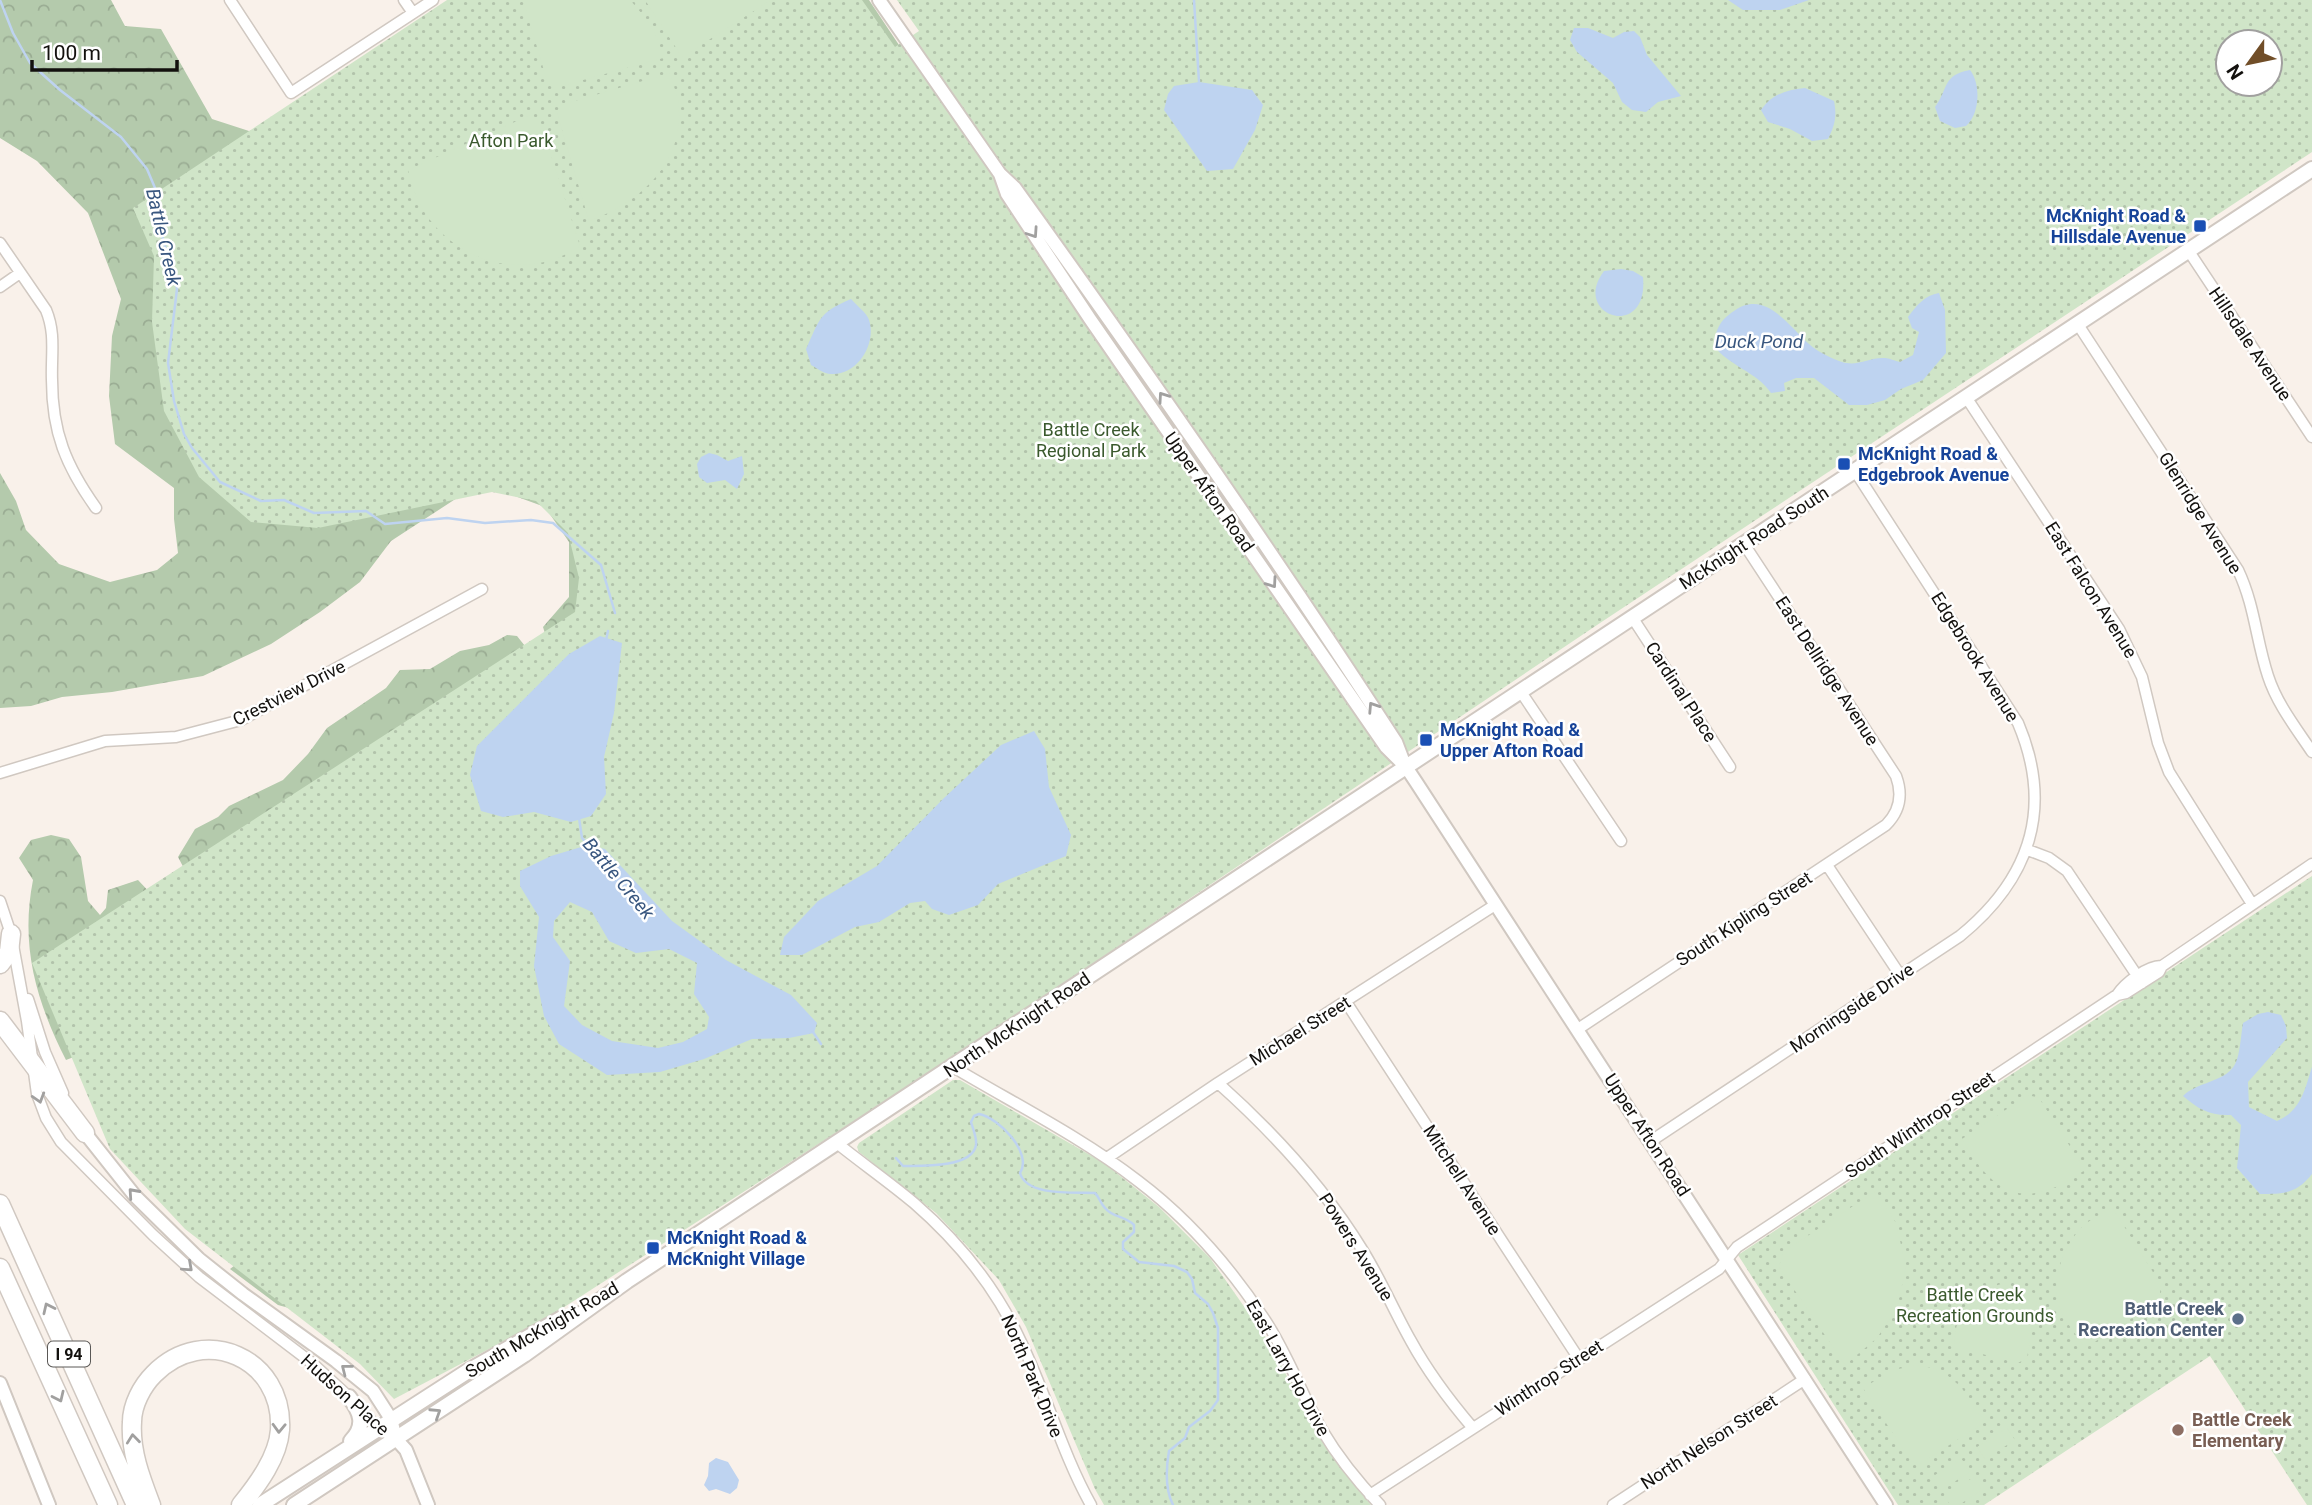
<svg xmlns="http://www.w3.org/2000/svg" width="2312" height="1505" font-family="Roboto,sans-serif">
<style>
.forest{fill:url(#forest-crowns)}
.park{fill:url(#park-dots);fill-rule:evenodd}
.garden{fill:#d0e5c8}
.water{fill:#bed3f0;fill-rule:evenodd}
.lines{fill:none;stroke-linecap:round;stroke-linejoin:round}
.stream{stroke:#bed3f0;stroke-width:2.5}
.minor-casing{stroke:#d0c8c1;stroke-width:13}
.tertiary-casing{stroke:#d0c8c1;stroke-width:16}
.secondary-casing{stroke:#d0c8c1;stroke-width:18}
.motorway-casing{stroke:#d0c8c1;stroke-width:21}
.minor{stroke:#fff;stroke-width:10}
.tertiary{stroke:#fff;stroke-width:12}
.secondary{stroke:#fff;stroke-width:14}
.motorway{stroke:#fff;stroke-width:18}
.oneway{stroke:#a1a09f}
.transit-dot{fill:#1a4fb4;stroke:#fff;stroke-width:2.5}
.service-dot{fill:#5c6f8a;stroke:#fff;stroke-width:2.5}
.education-dot{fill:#8d6e63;stroke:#fff;stroke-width:2.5}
.labels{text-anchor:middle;stroke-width:5;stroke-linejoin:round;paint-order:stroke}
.shield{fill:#fff;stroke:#5a5856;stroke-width:2}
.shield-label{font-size:16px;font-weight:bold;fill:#13110e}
.park-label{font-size:18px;fill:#3a592d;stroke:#fff}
.transit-label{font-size:18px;font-weight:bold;fill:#164399;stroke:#fff;text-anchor:start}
.street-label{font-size:18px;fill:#13110e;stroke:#fff}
.service-label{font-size:18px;font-weight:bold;fill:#4e5e75;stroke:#fff;text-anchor:end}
.education-label{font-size:18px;font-weight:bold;fill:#785e54;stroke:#fff;text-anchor:start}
.water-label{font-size:19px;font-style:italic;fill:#38567f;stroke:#fff}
</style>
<defs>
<pattern id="forest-crowns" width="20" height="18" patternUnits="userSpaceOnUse" patternTransform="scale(1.75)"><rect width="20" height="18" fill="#b4caac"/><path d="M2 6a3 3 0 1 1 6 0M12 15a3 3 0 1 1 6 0" fill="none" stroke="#9aac93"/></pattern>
<pattern id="park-dots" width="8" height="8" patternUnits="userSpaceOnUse" patternTransform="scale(1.75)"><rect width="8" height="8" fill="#d0e5c8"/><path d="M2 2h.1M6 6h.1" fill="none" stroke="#b2c3ab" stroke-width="1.8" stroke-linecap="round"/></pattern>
</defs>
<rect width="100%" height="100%" fill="#f9f1ea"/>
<path class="forest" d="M0 0H111L125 26 161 29 212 119 249 131 831 0H869L907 57 322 1317 278 1305 230 1269 244 1258 92 1050 66 1060C36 1001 20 946 33 880L19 858 31 840 51 835 69 839 81 857 88 901 100 915 106 908 108 890 138 880 155 898 189 878 178 857 195 829 218 817 229 806 283 780 308 754 327 728 386 688 400 670 430 669 460 651 489 645 507 635 517 636 529 651 547 640 543 627 569 597V542L545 507 498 490 457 498 391 541 360 582 320 612 271 644 203 676 112 692 62 697 31 706 0 708V473L16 501 26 530 59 564 110 582 157 570 178 553 174 519V488L115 444 109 396 112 336 121 299 88 213 37 161 0 138Z"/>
<path class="park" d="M447 0H862L895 47 919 31 897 0H2312V152L1600 623 943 1064 544 1320 394 1399 360 1364 185 1229 110 1149 32 963 575 612 579 578 568 533 536 501 492 492 318 528 251 522 199 477 164 411 152 322 154 256 133 208ZM2228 42H2270V84H2228Z
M2312 876V1505H2307L2210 1356 1984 1505H1898L1738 1255Z
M953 1080H960L1104 1163 1159 1207 1210 1258 1269 1342 1311 1422 1340 1467 1371 1505H1104L1095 1489 1026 1327 999 1280 936 1213 859 1152 857 1147 859 1143Z"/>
<path class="garden" d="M523 0H630C647 19 658 32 663 58L554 88 548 84Z
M645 0H771L682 57Z
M670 73C672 82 676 91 678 100 687 161 641 202 589 221L557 113 561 105Z
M530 115 540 121 580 246C523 285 449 261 418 201 414 192 411 180 408 170Z
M2028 1095 2039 1098 2085 1170C2027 1211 1995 1198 1962 1139Z
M1876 1191 1896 1223 1906 1267 1897 1308 1877 1338 1845 1365 1779 1267 1783 1252Z
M2112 1207 2161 1285 2159 1301 2085 1348C2077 1336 2067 1324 2061 1311 2049 1285 2062 1249 2080 1229 2088 1220 2102 1214 2112 1207Z
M2001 1284 2038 1294 2027 1358 2018 1363 1954 1347C1956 1310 1967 1295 2001 1284Z
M1918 1365 1941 1370 1961 1387 1985 1422 1920 1464 1911 1461 1863 1388 1893 1370Z
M2007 1428 2015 1440 1985 1459 1977 1447Z
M1961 1458 1970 1472 1941 1490 1932 1477Z
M1974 1477 1982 1490 1959 1505H1950L1944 1495Z"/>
<path class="water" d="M1728 0H1809L1780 10H1743Z
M1574 28H1588L1613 38 1624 32 1634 31 1640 37 1647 55 1681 96 1658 102 1646 112 1632 110 1622 102 1613 83 1577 52 1570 40Z
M1970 70C1981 84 1980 114 1966 126L1955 128 1940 121 1935 107C1949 88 1942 75 1970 70Z
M1199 82 1252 90 1263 105 1255 130 1233 169 1207 171 1164 110 1168 94 1174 86Z
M1805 88 1834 101C1837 116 1835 125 1828 139L1812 141 1790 129 1768 122 1761 110C1772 94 1786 90 1805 88Z
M1621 269 1633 271 1643 277C1649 342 1570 316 1604 271Z
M1939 293 1945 310 1946 353 1923 380 1901 389 1885 400 1867 405H1849L1814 378H1796L1784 383 1785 391 1771 393C1757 372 1729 366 1714 346 1716 329 1719 321 1734 311 1765 289 1788 325 1809 344 1818 352 1831 358 1842 362 1858 367 1869 357 1885 358 1889 358 1895 361 1900 362L1913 355 1919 332 1912 328 1908 317C1916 306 1925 295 1939 293Z
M851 299C856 305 867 313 869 320 877 344 857 376 831 374 824 374 817 368 811 365L806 349C820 319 818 313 851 299Z
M709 453 717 455 728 461 742 456 744 474 737 489 725 480 707 483 699 477 697 464 701 457Z
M600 636 622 643 614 713 604 757 606 794 591 816 571 822 534 812 503 817 481 811 470 775 477 746 569 654Z
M1034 731 1045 749 1049 787 1071 835 1066 856 998 884 978 905 949 915 932 909 925 901 910 903 879 922 855 927 802 955H780L784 937 818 901 877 866 944 798 1001 745Z
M588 845 605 849 672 921 726 960 791 995 817 1023 814 1033 789 1038 752 1039 704 1059 660 1072 607 1075 559 1044 544 1016 534 966 539 917 520 886V871L551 856ZM570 902 592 912 609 941 636 953 669 949 697 963 694 994 709 1017 707 1029 683 1042 658 1048 612 1041 582 1025 564 1006 570 961 553 937 554 921Z
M2268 1012 2281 1015 2286 1026 2287 1038 2248 1082 2249 1107 2277 1121C2301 1111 2305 1089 2312 1067V1174C2296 1194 2284 1194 2260 1194L2237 1168 2241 1125 2231 1115C2210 1116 2198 1109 2183 1096 2197 1082 2224 1082 2234 1066 2240 1058 2241 1034 2243 1023L2258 1014Z
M716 1458 728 1462 739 1480 737 1488 730 1494 716 1489 709 1491 704 1485 708 1476 709 1463Z"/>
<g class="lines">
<path class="stream" d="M0 0 13 33 30 63 60 90 121 137 147 169 158 195 163 241 174 271 177 289 168 363 174 401 184 434 192 448 220 482 261 501 284 500 314 513 366 511 385 524 447 518 485 523 531 520 553 523 601 565 615 613
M1194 0 1199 82
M606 640 608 631
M579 818 582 838 590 846
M813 1032 821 1044
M896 1158 903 1166C922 1166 972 1168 976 1145 977 1138 973 1129 971 1122L974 1116 979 1114C999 1118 1033 1153 1020 1173 1027 1197 1075 1192 1095 1193 1100 1198 1100 1203 1105 1208 1113 1218 1124 1215 1134 1225V1232L1123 1242V1249L1139 1262 1174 1266 1187 1272 1192 1279 1195 1293 1208 1304 1213 1313 1218 1328V1400L1210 1411 1189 1427 1185 1438 1169 1451C1166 1468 1165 1489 1173 1505"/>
<defs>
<path id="minor" d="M230 0 291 93 433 0
M404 0 413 13
M0 243 46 310C56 334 51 355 52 380 52 432 66 466 96 508
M2188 250 2312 437
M0 287 20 273
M2077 323 2238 570C2255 606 2256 640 2268 676 2277 704 2296 728 2312 752
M1966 397 2119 629 2142 677 2158 743 2169 772 2252 904
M1632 617 1730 767
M1521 692 1621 841
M0 773 105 741 176 737 241 720 482 589
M2028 850 2049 858 2067 871 2142 983
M1827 865 1900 975
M0 901 12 937
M13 945 27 1021 37 1094 46 1118 61 1142 153 1235 199 1277 312 1363 349 1397 378 1428 396 1439
M2117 995C2125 983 2148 965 2162 966
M28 999 45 1052 63 1093
M1346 1002 1579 1359
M1578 1029 1886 825C1900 811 1903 795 1896 776L1744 544
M953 1067C1015 1104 1081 1137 1138 1181 1187 1218 1229 1266 1263 1317 1287 1352 1301 1393 1322 1430 1338 1457 1358 1482 1380 1505
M1218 1083C1274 1133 1324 1187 1363 1251 1381 1280 1394 1311 1411 1341 1428 1372 1449 1400 1472 1427
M1651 1141 1960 936C2030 879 2054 808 2018 723L1855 471
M838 1144C863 1164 889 1182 914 1203 959 1242 996 1288 1021 1342 1047 1396 1062 1453 1091 1505
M1107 1158 1218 1083 1495 905
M1370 1495 1719 1269 1737 1247 2117 995 2126 993 2159 972 2162 966 2312 864
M1613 1505 1805 1379"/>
<path id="tertiary" d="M879 0 1000 174 1015 188C1146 370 1274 554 1396 742L1404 763
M1000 174 1007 194 1090 319 1386 747 1406 767 1416 782 1886 1505
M85 1133 135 1196 199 1259 243 1294 336 1361 373 1391 391 1419 396 1439 406 1450 428 1505
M0 1383 49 1505"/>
<path id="secondary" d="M349 1397C361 1412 366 1426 351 1441
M260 1505 468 1371 562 1318
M294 1505 524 1355 627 1281 2312 169"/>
<path id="motorway" d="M0 964 9 952 11 934
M0 1021 85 1133
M0 1204 136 1505
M0 1268 108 1505
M151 1505C141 1479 130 1451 132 1422 132 1405 142 1386 154 1374 204 1323 284 1358 280 1430 278 1457 258 1484 241 1505"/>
</defs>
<use href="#minor" class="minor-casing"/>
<use href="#tertiary" class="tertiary-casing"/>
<use href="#secondary" class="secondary-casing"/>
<use href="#motorway" class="motorway-casing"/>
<use href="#minor" class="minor"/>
<use href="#tertiary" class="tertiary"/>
<use href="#secondary" class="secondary"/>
<use href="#motorway" class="motorway"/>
</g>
<defs><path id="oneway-chevron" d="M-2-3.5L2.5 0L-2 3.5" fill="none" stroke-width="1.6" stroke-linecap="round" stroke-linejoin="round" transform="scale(1.75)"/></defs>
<g class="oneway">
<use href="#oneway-chevron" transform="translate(1033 233) rotate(56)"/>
<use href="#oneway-chevron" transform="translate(1163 397) rotate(-125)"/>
<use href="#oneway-chevron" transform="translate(1272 583) rotate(55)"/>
<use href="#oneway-chevron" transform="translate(1373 707) rotate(-123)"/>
<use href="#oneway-chevron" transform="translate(39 1098) rotate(73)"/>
<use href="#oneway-chevron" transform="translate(133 1193) rotate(-132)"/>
<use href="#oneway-chevron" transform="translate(188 1267) rotate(42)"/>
<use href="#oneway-chevron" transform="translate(48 1308) rotate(-115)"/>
<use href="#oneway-chevron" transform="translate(346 1369) rotate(-142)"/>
<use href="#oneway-chevron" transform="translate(59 1397) rotate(65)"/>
<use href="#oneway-chevron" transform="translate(436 1413) rotate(-33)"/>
<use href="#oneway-chevron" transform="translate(279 1428) rotate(92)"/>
<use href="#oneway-chevron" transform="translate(133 1439) rotate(-96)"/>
</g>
<g class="transit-dot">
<rect x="2193" y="219" width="14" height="14" rx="3.5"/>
<rect x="1837" y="457" width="14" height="14" rx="3.5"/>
<rect x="1419" y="733" width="14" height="14" rx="3.5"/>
<rect x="646" y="1241" width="14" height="14" rx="3.5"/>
</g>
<circle class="service-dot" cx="2238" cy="1319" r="7"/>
<circle class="education-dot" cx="2178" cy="1430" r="7"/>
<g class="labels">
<rect class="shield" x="48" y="1341.5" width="42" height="25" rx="5"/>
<g class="shield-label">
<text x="69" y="1360">I 94</text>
</g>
<g class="park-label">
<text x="511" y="147">Afton Park</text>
<text x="1091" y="436">Battle Creek<tspan x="1091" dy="21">Regional Park</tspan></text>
<text x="1975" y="1301">Battle Creek<tspan x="1975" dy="21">Recreation Grounds</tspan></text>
</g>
<g class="transit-label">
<text x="2186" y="222" text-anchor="end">McKnight Road &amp;<tspan x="2186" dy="21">Hillsdale Avenue</tspan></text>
<text x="1858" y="460">McKnight Road &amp;<tspan x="1858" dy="21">Edgebrook Avenue</tspan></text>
<text x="1440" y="736">McKnight Road &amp;<tspan x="1440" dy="21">Upper Afton Road</tspan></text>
<text x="667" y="1244">McKnight Road &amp;<tspan x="667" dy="21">McKnight Village</tspan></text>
</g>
<g class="street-label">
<text transform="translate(2250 344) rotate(56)" y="6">Hillsdale Avenue</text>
<text transform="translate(1209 492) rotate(55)" y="6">Upper Afton Road</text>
<text transform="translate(2200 513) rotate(58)" y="6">Glenridge Avenue</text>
<text transform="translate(1754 538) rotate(-33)" y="6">McKnight Road South</text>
<text transform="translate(2091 590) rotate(58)" y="6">East Falcon Avenue</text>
<text transform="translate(1975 657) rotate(58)" y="6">Edgebrook Avenue</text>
<text transform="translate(1827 671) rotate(57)" y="6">East Dellridge Avenue</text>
<text transform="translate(1681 692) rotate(57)" y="6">Cardinal Place</text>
<text transform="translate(289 693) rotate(-27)" y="6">Crestview Drive</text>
<text transform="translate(1744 919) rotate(-33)" y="6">South Kipling Street</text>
<text transform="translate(1852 1008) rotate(-34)" y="6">Morningside Drive</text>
<text transform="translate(1017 1025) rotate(-34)" y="6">North McKnight Road</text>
<text transform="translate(1300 1031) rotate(-32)" y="6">Michael Street</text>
<text transform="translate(1920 1125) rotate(-34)" y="6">South Winthrop Street</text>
<text transform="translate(1647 1135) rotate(57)" y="6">Upper Afton Road</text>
<text transform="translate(1462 1180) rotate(57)" y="6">Mitchell Avenue</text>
<text transform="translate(1356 1247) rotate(58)" y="6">Powers Avenue</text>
<text transform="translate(542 1330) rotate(-30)" y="6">South McKnight Road</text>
<text transform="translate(1288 1368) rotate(61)" y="6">East Larry Ho Drive</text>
<text transform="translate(1032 1376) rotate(67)" y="6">North Park Drive</text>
<text transform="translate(1549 1378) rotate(-33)" y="6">Winthrop Street</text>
<text transform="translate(345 1395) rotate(42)" y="6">Hudson Place</text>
<text transform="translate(1709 1442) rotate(-33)" y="6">North Nelson Street</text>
</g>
<g class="service-label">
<text x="2224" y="1315">Battle Creek<tspan x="2224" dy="21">Recreation Center</tspan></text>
</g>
<g class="education-label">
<text x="2192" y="1426">Battle Creek<tspan x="2192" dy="21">Elementary</tspan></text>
</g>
<g class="water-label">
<text transform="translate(164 237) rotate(77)" y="7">Battle Creek</text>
<text x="1759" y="348">Duck Pond</text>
<text transform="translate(619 878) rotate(50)" y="7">Battle Creek</text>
</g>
</g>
<g transform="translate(2249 63) rotate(237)"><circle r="33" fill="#ffffff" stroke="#a1a09f" stroke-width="2"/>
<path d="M0-5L12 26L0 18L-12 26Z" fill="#714e28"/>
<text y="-10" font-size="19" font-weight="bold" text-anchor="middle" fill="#13110e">N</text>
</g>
<path d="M32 60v10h145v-10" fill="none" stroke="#13110e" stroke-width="3.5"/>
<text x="42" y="60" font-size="21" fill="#13110e" stroke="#ffffff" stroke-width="5" paint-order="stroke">100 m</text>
</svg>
